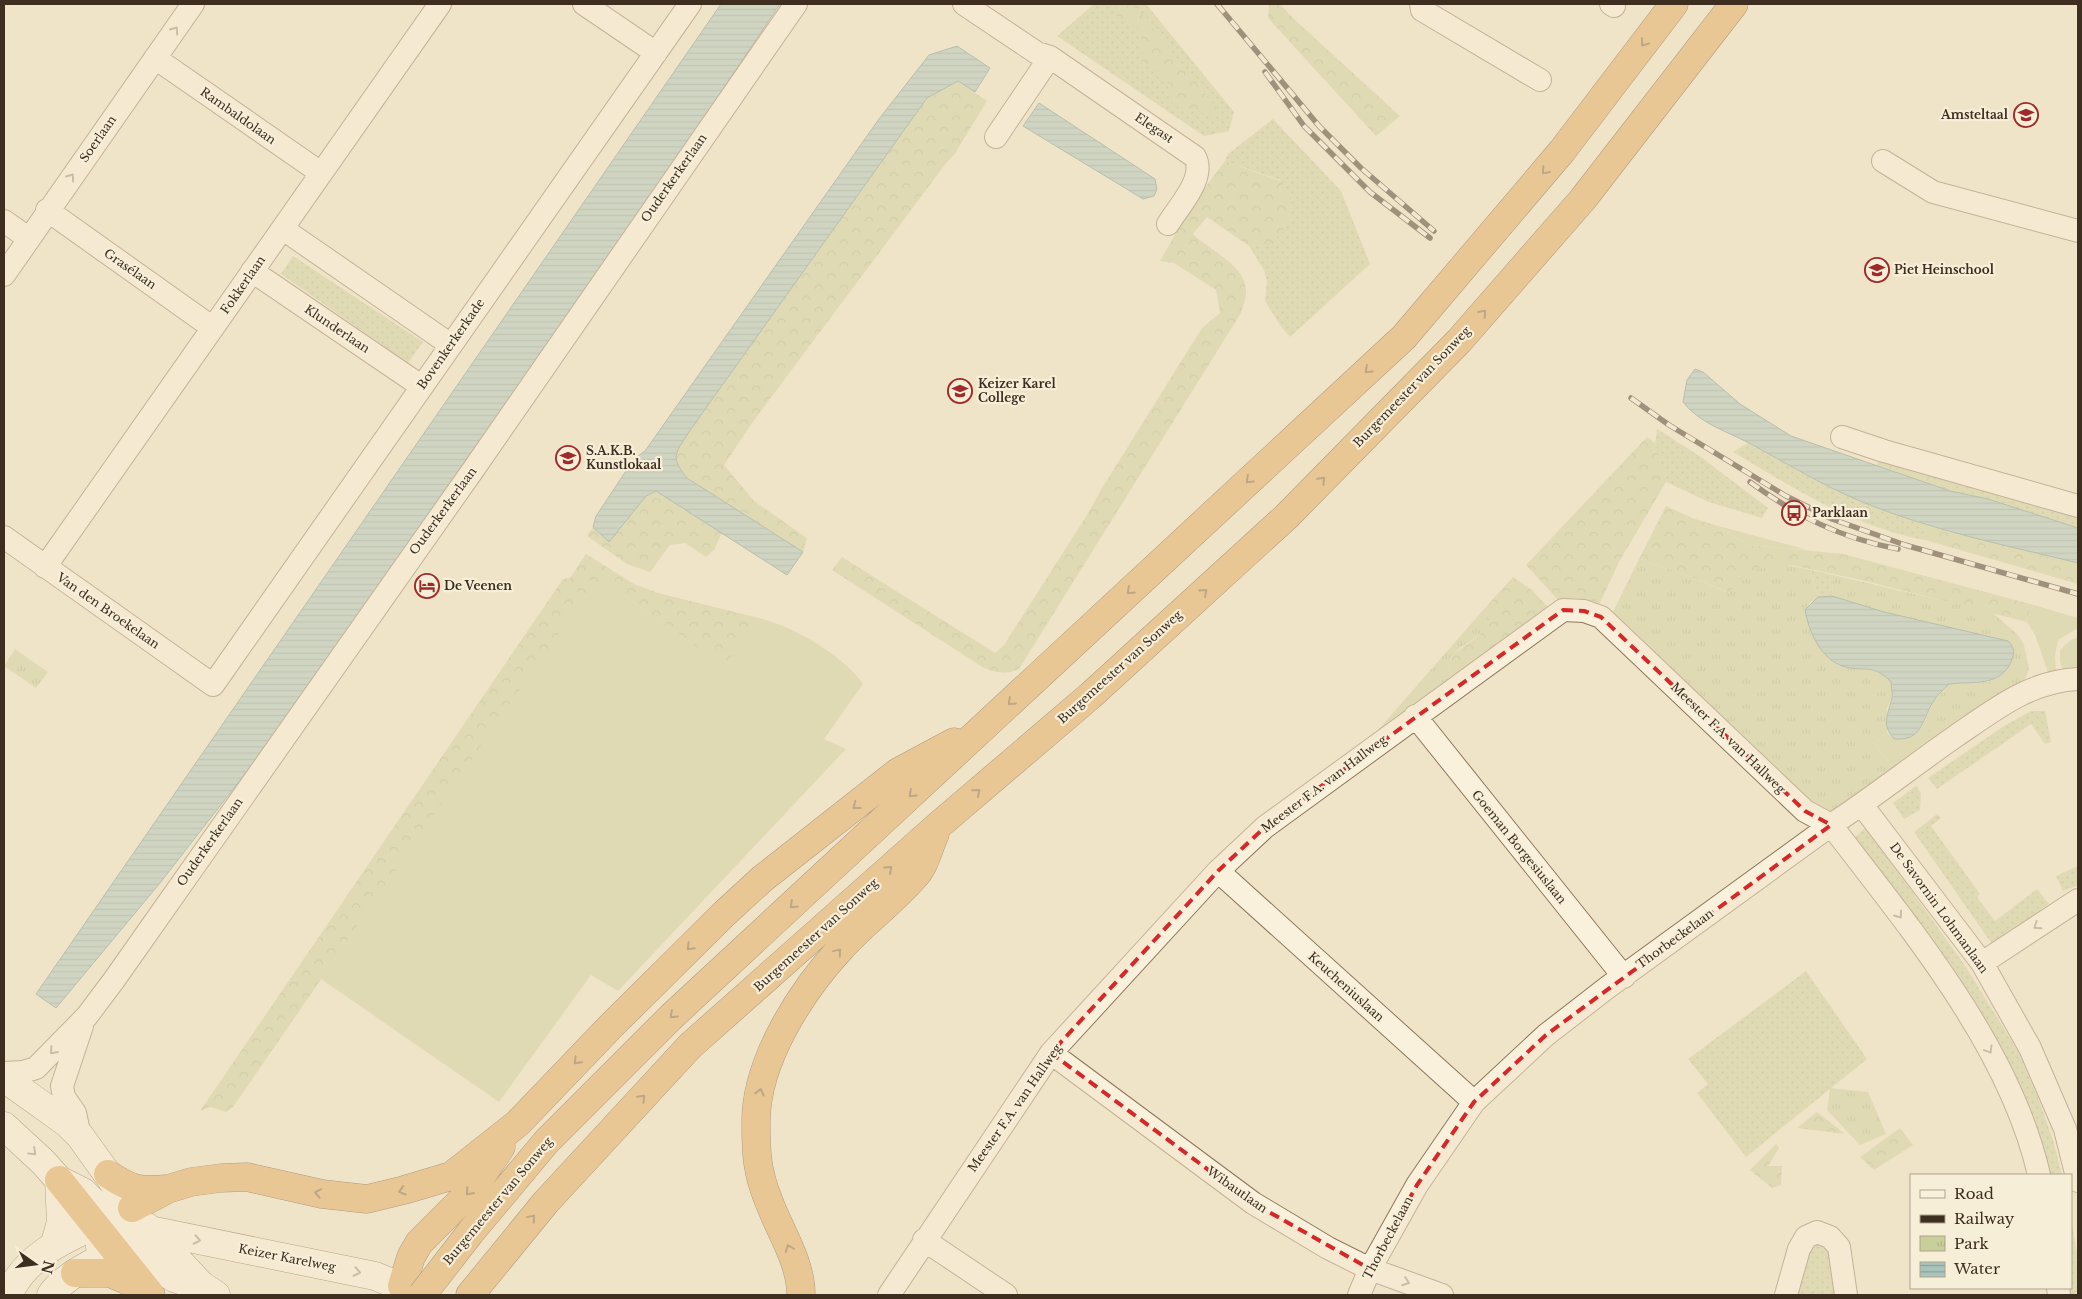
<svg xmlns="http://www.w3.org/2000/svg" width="2082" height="1299" font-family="'Libre Baskerville',serif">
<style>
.grass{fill:url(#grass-dots)}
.forest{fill:url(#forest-crowns)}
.park{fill:url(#park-tufts)}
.garden{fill:#c9cf9b}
.water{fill:url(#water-rules);stroke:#6f938a}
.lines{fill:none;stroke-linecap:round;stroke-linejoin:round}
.street-casing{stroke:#8d765c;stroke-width:24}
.secondary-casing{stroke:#6f573f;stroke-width:29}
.highway-casing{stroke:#5b4430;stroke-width:29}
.street{stroke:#faf1dc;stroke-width:22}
.secondary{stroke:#faf1dc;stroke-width:28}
.highway{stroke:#e0a458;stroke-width:28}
.rail-casing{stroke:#3d2e20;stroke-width:5.5}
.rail{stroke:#f7eed8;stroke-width:4;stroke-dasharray:11;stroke-linecap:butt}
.highway-bridge-casing{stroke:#5b4430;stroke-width:29;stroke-linecap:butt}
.highway-bridge{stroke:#e0a458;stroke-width:28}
.oneway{stroke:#9c907e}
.oneway2{stroke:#7e5d36}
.marked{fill:none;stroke:#d62828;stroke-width:4;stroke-dasharray:10 6;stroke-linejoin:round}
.labels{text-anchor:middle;stroke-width:4.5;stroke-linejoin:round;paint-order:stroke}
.poi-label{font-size:12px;font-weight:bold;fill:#3d2e20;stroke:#f7eed8;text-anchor:start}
.street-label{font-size:12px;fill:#3d2e20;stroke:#f7eed8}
</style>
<defs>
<pattern id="grass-dots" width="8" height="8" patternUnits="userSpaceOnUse" patternTransform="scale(1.25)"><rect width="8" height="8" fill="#c9cf9b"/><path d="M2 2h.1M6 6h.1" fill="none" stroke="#aeb285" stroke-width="1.8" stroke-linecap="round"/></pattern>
<pattern id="forest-crowns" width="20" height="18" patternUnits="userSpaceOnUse" patternTransform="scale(1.25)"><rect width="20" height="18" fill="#c9cf9b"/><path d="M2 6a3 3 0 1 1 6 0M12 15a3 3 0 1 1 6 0" fill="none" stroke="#aeb285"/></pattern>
<pattern id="park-tufts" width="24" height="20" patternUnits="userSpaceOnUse" patternTransform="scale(1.25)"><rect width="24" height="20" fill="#c9cf9b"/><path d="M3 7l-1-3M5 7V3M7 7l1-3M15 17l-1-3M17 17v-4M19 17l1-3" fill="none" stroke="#aeb285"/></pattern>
<pattern id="water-rules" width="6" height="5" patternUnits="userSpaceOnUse" patternTransform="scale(1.25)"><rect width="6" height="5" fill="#a9c4bc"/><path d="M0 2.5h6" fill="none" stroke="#8ba098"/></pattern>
</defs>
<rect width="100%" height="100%" fill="#f0e4c8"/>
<path class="grass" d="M1094 4H1146L1234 112 1229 131 1204 136 1057 36Z
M1273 119 1341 191 1370 264 1290 337 1280 325 1265 301 1267 281 1264 270 1249 246 1269 245 1280 180 1225 161 1228 154Z
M293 256 423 342 408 363 281 274Z
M1657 429 1701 457 1768 508 1762 518 1709 502 1666 482 1655 444Z
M1748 443 1814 479 1860 501 1926 525 1925 540C1853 527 1794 488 1733 452Z
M1956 477 2078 511V528L1988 499 1950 491Z
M1811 570 1833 575 1832 596 1818 597Z
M2031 711H2045L2051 742 2045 744 2031 724 1937 789 1928 778 2004 726Z
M1916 786 1921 793 1920 810 1904 819 1893 803Z
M1937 814 1941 818 1931 826 1980 894 1977 897 1995 921 2037 889 2049 904 1992 944 1914 832Z
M1866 827 1966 967 2019 1053 2037 1095 2053 1140 2062 1175H2045L2040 1151 1853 839Z
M2078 866V885L2063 891 2056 876Z
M1806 971 1867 1059 1746 1157 1697 1093 1708 1084 1688 1059Z
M2071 1219 2078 1258V1295H2067L2066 1288H2071Z
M1826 1243 1834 1259 1839 1295H1795L1804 1254 1814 1244Z"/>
<path class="forest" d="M1117 4H1131L1135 6 1222 115 1186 111 1171 102 1166 75 1142 64 1141 30 1117 18Z
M1269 4H1280L1295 20 1400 116 1376 136 1268 18Z
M958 81 987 101 954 155 947 162 752 423 724 465 754 501 807 538 803 552 687 478C668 455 677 452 691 429L927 98Z
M1225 161 1280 181 1290 195 1291 215 1282 233 1269 245 1249 246 1207 217 1193 234C1209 250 1245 265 1246 290 1247 297 1243 305 1241 313L1019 669C1005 675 997 673 984 668L832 570 842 557 995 653 1004 645 1087 515 1102 488 1202 328 1220 313 1216 290 1174 263 1160 261 1192 205Z
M1647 437 1655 443 1666 482 1619 562 1600 603 1573 598 1560 602 1526 565Z
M1885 455 1956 477 1950 491 1876 465Z
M656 491 722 533 714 550 706 557 685 543 670 545 650 572 627 564 587 536 593 527 609 542 646 496Z
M1666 506 1692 518 1715 525 1748 545 1843 554 2034 605 2028 615 2027 622 1861 580 1790 565 1730 593 1697 579 1639 559Z
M1926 525 2078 563V584L1925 540Z
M586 554 634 584 658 593 759 618 725 668 624 595 595 582 233 1107 226 1112 210 1107 200 1111 563 579 570 578Z
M1513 577 1532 590 1549 608 1452 681 1448 663 1455 653 1480 635 1489 616 1484 609Z
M1817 1112 1845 1134 1797 1128Z
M1900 1128 1913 1145 1874 1170 1860 1157Z
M1776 1144 1779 1148 1768 1166H1782L1781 1185 1772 1188 1750 1170Z"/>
<path class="park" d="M1639 559 1697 579 1729 593C1750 562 1778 562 1811 570L1818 597 1809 604 1857 668 1882 672 1891 682 1892 697 1887 708V733L1874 743 1894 768 1833 812H1826L1818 807 1611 616Z
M1833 575 1992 612 2018 635 2024 645 2029 668 2024 683 2013 686 1931 743V733L1922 726 1934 701 1949 684 1988 682 2001 673 1884 612 1832 596Z
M1484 609 1489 616C1487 639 1468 638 1455 653 1452 656 1450 660 1448 664L1452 681 1371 738Z
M15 649 48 672 36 688 4 666Z
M1830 1088 1868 1092 1886 1134 1860 1145 1827 1110Z"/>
<path class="garden" d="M1715 525 1808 550 1748 545Z
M595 581 624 595 724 667 759 618C793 626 843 655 863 684L824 739 846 749 618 991 591 975 499 1102 321 979Z
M2034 605 2078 618V628L2058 640 2055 656 2056 673 2049 675 2035 635 2027 622 2028 615Z
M2078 637V669L2063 671 2060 661V650L2071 640Z
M1922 726 1931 733V743L1894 768 1874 743 1887 733 1894 739 1913 736Z"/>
<path class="water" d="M721 4H780L514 400 262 752 160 883 56 1008 36 994Z
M957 46 990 68 975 92 958 81 927 98 691 429C677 452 668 455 687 478L803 552 787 575 656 491 646 496 609 542 593 527 596 516 634 459 645 451 879 119 929 55Z
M1039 103 1155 179 1157 189 1154 196 1143 199 1023 126Z
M1695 369 1703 372 1740 404 1791 436 1950 491 1988 499 2078 528V563C2005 545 1930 530 1860 501 1822 485 1786 463 1749 443 1726 431 1699 423 1683 402L1687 380Z
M1832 596 1884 612 2008 641C2014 647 2015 651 2012 659 2002 688 1972 681 1949 684 1943 690 1937 695 1933 702 1921 722 1922 741 1894 739 1881 725 1888 714 1892 698 1893 693 1891 687 1891 682 1871 661 1861 674 1840 665 1819 656 1809 631 1805 610L1818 597Z"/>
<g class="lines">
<defs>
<path id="street" d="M584 4 656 53
M964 4 1037 53 1050 57 1195 157C1206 178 1179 206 1168 224
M1421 4 1422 10 1540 80
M1611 4 1614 6
M155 58 321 173
M996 137 1050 57
M1883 161 1933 192 2078 231
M47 210 213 328
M4 221 28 238
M283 229 451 345
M252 271 421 386
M4 275 193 4
M1842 437 1884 451 2078 506
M4 537 213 685 690 4
M45 567 440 4
M1415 716 1624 977
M1862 805 1982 963 2030 1048 2065 1129 2078 1181
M1218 871 1474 1102
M1982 963 2078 900
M1051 1053 1253 1203 1328 1248 1370 1269 1442 1295
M4 1073 23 1072 36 1068 87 1016 114 980 473 470 796 4
M80 1136 75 1113 64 1097 62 1086 82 1026
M924 1240 1006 1295
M2058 1288 2059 1295
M889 1295 1051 1053 1218 871 1265 827 1563 610 1584 611 1601 617 1805 811 1831 825C1910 928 2010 1047 2039 1175
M1359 1295 1370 1269 1417 1185 1474 1102 1546 1035 1608 987 1831 825C1874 797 1914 765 1956 736 1994 710 2030 681 2078 679
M1786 1295 1799 1249 1806 1237 1817 1232 1830 1237 1839 1247 1846 1295"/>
<path id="secondary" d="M4 1078 67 1123 80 1136 121 1193
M4 1126 43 1162 59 1180 83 1192 110 1219 132 1229 150 1230 375 1276 422 1295
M147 1227 201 1285 216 1295
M55 1243 61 1222 59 1180
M100 1247 142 1257 174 1278 189 1283
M8 1295C29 1250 73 1236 115 1216
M51 1295C61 1280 80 1270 96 1261"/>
<path id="highway" d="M108 1174C132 1190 138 1191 167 1189
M59 1180 151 1295
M132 1208 168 1189 191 1182 221 1178 247 1177 322 1194 367 1199 404 1190 451 1176 518 1123 611 1026 725 913 762 879 898 772 954 742
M470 1233 547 1141 671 1017 1404 337 1562 151 1674 4
M75 1273H110L142 1287
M402 1286 411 1257 419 1243 472 1190 501 1147
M470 1295 546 1202 690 1046 940 824 1090 696 1287 516 1459 341 1583 199 1734 4
M801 1295C801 1261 779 1230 768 1199 757 1172 756 1153 756 1124 755 1062 801 991 842 947 865 922 894 901 916 875 925 865 929 847 935 834"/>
</defs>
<use href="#street" class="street-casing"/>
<use href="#secondary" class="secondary-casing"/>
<use href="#highway" class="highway-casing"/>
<use href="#street" class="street"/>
<use href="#secondary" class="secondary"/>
<use href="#highway" class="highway"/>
<defs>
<path id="rail" d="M1217 4 1319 126 1361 168 1434 231
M1265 72 1304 126 1370 192 1430 238
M1631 398 1669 425 1786 496 1832 519 1905 545 2078 594
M1750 482C1797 516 1840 538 1898 549"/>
</defs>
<use href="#rail" class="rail-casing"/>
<use href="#rail" class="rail"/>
<defs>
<path id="highway-bridge" d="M422 1295 470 1233"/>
</defs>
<use href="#highway-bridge" class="highway-bridge-casing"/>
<use href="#highway-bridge" class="highway-bridge"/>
</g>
<defs><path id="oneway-chevron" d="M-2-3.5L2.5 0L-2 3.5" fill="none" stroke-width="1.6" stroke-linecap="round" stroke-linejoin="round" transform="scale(1.25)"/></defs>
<g class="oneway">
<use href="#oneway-chevron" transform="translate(175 30) rotate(-55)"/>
<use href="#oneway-chevron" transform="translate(71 177) rotate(-55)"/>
<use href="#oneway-chevron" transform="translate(1899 915) rotate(54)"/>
<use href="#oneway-chevron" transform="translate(2037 926) rotate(146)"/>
<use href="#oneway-chevron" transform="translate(1989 1050) rotate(59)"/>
<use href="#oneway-chevron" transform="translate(53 1051) rotate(132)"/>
<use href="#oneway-chevron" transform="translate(33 1152) rotate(43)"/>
<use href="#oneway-chevron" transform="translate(197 1240) rotate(12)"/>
<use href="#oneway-chevron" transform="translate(357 1272) rotate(12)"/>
<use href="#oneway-chevron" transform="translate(1406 1282) rotate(20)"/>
</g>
<g class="oneway2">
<use href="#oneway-chevron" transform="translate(1644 43) rotate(127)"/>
<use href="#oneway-chevron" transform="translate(1545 171) rotate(131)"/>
<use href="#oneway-chevron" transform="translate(1483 313) rotate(-49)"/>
<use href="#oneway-chevron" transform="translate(1368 370) rotate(137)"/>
<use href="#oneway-chevron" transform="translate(1249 480) rotate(137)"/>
<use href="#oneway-chevron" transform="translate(1322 480) rotate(-46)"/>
<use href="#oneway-chevron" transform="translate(1130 591) rotate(137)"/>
<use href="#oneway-chevron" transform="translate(1204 592) rotate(-42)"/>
<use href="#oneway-chevron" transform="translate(1011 702) rotate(137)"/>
<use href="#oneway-chevron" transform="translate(977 792) rotate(-40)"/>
<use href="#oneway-chevron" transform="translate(912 794) rotate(137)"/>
<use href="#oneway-chevron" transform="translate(856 806) rotate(142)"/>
<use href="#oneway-chevron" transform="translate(889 869) rotate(-42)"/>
<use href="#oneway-chevron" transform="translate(793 905) rotate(137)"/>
<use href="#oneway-chevron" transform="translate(690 947) rotate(135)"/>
<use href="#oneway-chevron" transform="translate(838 952) rotate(-50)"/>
<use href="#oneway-chevron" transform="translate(673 1015) rotate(137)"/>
<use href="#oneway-chevron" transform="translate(577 1061) rotate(134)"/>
<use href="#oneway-chevron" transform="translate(760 1092) rotate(-76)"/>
<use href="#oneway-chevron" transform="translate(642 1098) rotate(-47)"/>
<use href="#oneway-chevron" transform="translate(402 1191) rotate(164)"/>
<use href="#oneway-chevron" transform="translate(469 1192) rotate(131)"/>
<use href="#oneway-chevron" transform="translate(318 1193) rotate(-169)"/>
<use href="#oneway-chevron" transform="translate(532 1218) rotate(-50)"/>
<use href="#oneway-chevron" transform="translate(789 1248) rotate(-111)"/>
</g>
<path d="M0 0H2082V1299H0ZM1563 610 1584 611 1601 617 1805 811 1831 825 1546 1035 1474 1102 1417 1185 1370 1269 1253 1203 1051 1053 1218 871 1265 827Z" fill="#f0e4c8" fill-opacity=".55" fill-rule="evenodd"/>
<path class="marked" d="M1563 610 1584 611 1601 617 1805 811 1831 825 1546 1035 1474 1102 1417 1185 1370 1269 1253 1203 1051 1053 1218 871 1265 827Z"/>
<defs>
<symbol id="school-ring" viewBox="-11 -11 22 22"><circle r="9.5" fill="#f7eed8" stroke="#9e2a2b" stroke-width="1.5"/><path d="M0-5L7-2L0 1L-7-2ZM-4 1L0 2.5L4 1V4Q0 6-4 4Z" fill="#9e2a2b"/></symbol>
<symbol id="bus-ring" viewBox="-11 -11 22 22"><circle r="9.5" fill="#f7eed8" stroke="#9e2a2b" stroke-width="1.5"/><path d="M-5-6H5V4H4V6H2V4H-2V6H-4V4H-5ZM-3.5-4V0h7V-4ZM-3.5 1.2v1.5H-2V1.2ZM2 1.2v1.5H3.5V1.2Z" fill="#9e2a2b"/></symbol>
<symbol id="hotel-ring" viewBox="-11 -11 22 22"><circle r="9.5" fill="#f7eed8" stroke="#9e2a2b" stroke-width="1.5"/><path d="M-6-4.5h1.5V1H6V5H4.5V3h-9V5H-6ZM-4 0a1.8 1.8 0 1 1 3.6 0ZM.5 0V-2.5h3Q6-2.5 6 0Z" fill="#9e2a2b"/></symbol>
</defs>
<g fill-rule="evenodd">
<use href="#school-ring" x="2012" y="101" width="28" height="28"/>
<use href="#school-ring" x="1863" y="256" width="28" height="28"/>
<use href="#school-ring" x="946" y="377" width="28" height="28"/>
<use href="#school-ring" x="554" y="444" width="28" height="28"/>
<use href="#bus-ring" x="1780" y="499" width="28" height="28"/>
<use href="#hotel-ring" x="413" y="572" width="28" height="28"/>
</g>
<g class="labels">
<g class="poi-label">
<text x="2008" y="119" text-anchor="end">Amsteltaal</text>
<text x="1894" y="274">Piet Heinschool</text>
<text x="978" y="388">Keizer Karel<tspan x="978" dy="14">College</tspan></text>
<text x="586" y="455">S.A.K.B.<tspan x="586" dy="14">Kunstlokaal</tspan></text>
<text x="1812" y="517">Parklaan</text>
<text x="444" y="590">De Veenen</text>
</g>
<g class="street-label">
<text transform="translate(238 116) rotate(35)" y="4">Rambaldolaan</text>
<text transform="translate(1154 128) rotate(34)" y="4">Elegast</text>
<text transform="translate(98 139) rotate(-55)" y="4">Soerlaan</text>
<text transform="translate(674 178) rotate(-55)" y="4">Ouderkerkerlaan</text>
<text transform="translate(130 269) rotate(35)" y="4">Grasélaan</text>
<text transform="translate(243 285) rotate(-55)" y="4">Fokkerlaan</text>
<text transform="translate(337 329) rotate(34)" y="4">Klunderlaan</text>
<text transform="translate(451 344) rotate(-55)" y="4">Bovenkerkerkade</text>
<text transform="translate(1412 387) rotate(-46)" y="4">Burgemeester van Sonweg</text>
<text transform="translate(443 511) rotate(-54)" y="4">Ouderkerkerlaan</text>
<text transform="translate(108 611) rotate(35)" y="4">Van den Broekelaan</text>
<text transform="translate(1120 667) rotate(-42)" y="4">Burgemeester van Sonweg</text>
<text transform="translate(1728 738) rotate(44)" y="4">Meester F.A. van Hallweg</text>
<text transform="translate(1324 784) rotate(-37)" y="4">Meester F.A. van Hallweg</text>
<text transform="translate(210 842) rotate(-55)" y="4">Ouderkerkerlaan</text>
<text transform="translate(1519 847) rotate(51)" y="4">Goeman Borgesiuslaan</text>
<text transform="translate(1939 908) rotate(54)" y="4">De Savornin Lohmanlaan</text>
<text transform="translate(816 935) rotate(-42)" y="4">Burgemeester van Sonweg</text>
<text transform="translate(1675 939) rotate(-36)" y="4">Thorbeckelaan</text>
<text transform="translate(1346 987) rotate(42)" y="4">Keucheniuslaan</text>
<text transform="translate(1015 1108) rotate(-55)" y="4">Meester F.A. van Hallweg</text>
<text transform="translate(1237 1190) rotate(35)" y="4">Wibautlaan</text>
<text transform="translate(498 1201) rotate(-50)" y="4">Burgemeester van Sonweg</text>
<text transform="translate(1388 1238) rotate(-62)" y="4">Thorbeckelaan</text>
<text transform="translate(287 1258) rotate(11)" y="4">Keizer Karelweg</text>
</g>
</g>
<rect width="2082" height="1299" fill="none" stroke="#3d2e20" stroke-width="10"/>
<rect x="1910" y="1174" width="162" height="115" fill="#f7eed8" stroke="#ada18e"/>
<rect x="1920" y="1190" width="25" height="8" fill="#faf1dc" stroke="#ada18e"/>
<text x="1954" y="1199" font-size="15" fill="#3d2e20">Road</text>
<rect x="1920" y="1215" width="25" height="8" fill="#3d2e20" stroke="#ada18e"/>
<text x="1954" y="1224" font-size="15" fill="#3d2e20">Railway</text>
<rect x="1920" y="1236" width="25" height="15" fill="url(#park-tufts)" stroke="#ada18e"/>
<text x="1954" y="1249" font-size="15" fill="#3d2e20">Park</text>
<rect x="1920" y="1262" width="25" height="15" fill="url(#water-rules)" stroke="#ada18e"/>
<text x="1954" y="1274" font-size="15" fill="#3d2e20">Water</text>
<g transform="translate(35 1264) rotate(104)" stroke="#f7eed8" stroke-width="4" paint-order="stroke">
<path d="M0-4L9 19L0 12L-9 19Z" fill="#3d2e20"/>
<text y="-8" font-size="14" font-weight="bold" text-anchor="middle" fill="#3d2e20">N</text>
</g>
</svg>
